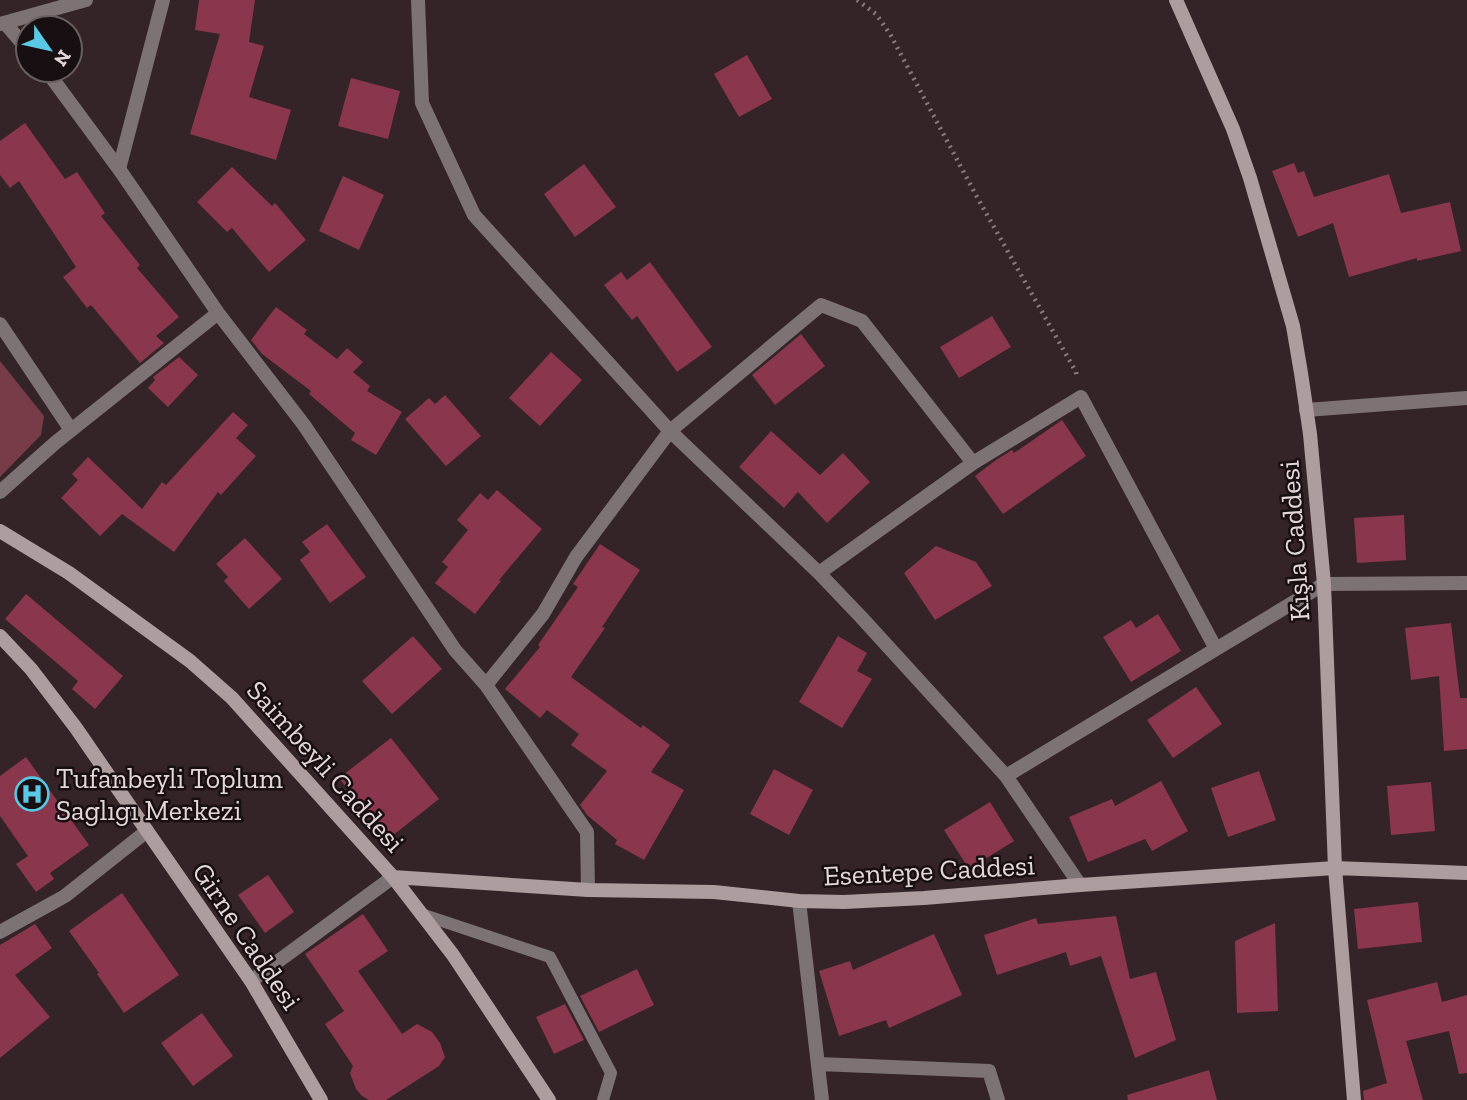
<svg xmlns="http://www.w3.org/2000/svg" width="1467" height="1100" font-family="'Zilla Slab',serif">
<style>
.green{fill:#783c49}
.building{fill:#8a364c}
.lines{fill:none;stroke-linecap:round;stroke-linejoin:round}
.path{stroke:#897a7c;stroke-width:4.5;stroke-dasharray:2 5;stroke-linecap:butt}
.lane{stroke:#7d7374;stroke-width:12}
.street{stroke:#7d7374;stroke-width:14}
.secondary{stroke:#ad9d9f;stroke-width:14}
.labels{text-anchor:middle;stroke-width:5;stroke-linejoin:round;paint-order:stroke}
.street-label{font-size:28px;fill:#e4d7d9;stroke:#170f11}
.poi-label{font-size:28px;fill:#e4d7d9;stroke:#170f11;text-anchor:start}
</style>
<rect width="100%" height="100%" fill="#352427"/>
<path class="green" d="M0 361 44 416 41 435 0 477Z"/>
<path class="building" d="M199 0H255L249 42 264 46 249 97 291 110 276 160 190 134 220 34 195 30Z
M747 55 772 99 739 117 714 74Z
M351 78 400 91 388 139 338 126Z
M25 123 65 179 77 172 105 213 101 216 140 265 137 268 179 317 156 336 164 343 140 363 91 305 87 308 63 277 76 267 19 181 10 188 0 175V141Z
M1294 163 1298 173 1304 171 1314 197 1389 174 1401 213 1450 202 1461 251 1417 261V258L1349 277 1333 223 1298 237 1272 171Z
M584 164 616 207 575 237 544 194Z
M232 167 272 206 275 203 306 240 269 272 232 228 227 232 197 202Z
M343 176 384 195 359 250 319 231Z
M650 262 712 347 677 372 637 316 632 320 604 285 621 272 627 280Z
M276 307 307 330 304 334 337 359 347 348 363 362 353 372 370 386 367 391 402 412 376 455 351 440 355 433 309 394 311 391 262 354 251 340Z
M992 316 1011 347 959 378 940 347Z
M801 334 825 366 775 405 752 375Z
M551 352 582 380 540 426 509 398Z
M179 357 198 375 168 407 148 388 155 380 153 377Z
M445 395 481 436 446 466 405 419 429 398 435 404Z
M233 412 248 425 236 438 256 456 221 495 218 492 174 552 122 514 100 536 61 498 78 480 72 474 88 457 142 509 162 482 166 485Z
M1062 420 1086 456 1003 514 975 476 996 460 1012 450 1014 453Z
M771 431 820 475 843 453 870 482 827 523 798 492 784 508 739 467Z
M497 490 542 529 499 580 501 581 475 614 435 583 448 567 442 562 468 530 457 520 480 493 488 500Z
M1404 515 1406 560 1357 563 1354 518Z
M327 524 366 577 330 603 300 560 310 552 302 542Z
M245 538 282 579 249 609 224 581 228 577 216 564Z
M600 544 640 570 602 627 605 628 571 677 641 728 643 725 670 745 651 772 684 790 644 860 615 844 617 840 587 815 580 805 607 771 571 745 579 734 547 710 540 718 505 689 540 647 538 645 578 587 573 584Z
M936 546 976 562 992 586 935 620 904 573Z
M26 594 123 676 95 709 72 689 78 681 5 619Z
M1158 614 1181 651 1131 682 1103 637 1131 620 1136 628Z
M1451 623 1460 698H1467V749L1444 751 1439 676 1411 680 1405 628Z
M413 636 442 669 392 714 362 681Z
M838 636 867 653 857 671 872 679 842 728 799 702Z
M1196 687 1222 724 1173 758 1147 720Z
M391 738 439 799 387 840 339 778Z
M26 757 89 845 50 873 54 879 36 892 16 864 28 856 0 816V776Z
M774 769 813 790 789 835 750 814Z
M1259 771 1276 820 1228 837 1211 788Z
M1161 781 1188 831 1152 851 1145 839 1088 862 1069 817 1112 799 1115 806Z
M1431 782 1435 831 1391 835 1387 786Z
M990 802 1014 841 969 869 944 830Z
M268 875 294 912 265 933 238 895Z
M122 893 179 975 124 1013 97 974 99 973 69 931Z
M1418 902 1422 942 1358 949 1354 909Z
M363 914 388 951 358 971 402 1034 417 1024 432 1032 440 1043 445 1057 439 1066 386 1100H369L362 1096 356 1089 350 1073 353 1066 325 1024 344 1011 305 954Z
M1116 916 1130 979 1156 972 1176 1040 1135 1058 1101 956 1070 966 1066 952 997 975 984 935 1036 918 1038 924Z
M1275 923 1278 1011 1237 1013 1235 941Z
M35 924 52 948 15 975 50 1017 0 1058V945Z
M934 934 962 995 889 1028 886 1020 839 1036 819 971 850 961 853 970Z
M637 969 654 1005 599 1032 580 996Z
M1437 982 1442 1002 1467 995V1073L1459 1074 1449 1031 1406 1041 1423 1100H1364L1363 1091 1387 1083 1367 1000Z
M565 1004 584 1040 554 1054 536 1017Z
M202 1013 233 1056 193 1086 161 1043Z
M1209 1070 1217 1100H1128L1127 1095Z"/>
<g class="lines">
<path class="path" d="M857 0 876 14 890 34 977 197 1076 372 1077 378"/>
<path class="lane" d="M421 914 550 957 611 1073 603 1100"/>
<path class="street" d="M418 0 422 103 474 215 670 431 819 573 861 617 1006 776 1080 885
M5 23 28 50
M0 24 86 0
M46 70 119 169 218 313 304 425 455 650 486 685 587 832 588 890
M119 169 163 0
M0 324 71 430
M1306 410 1467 398
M0 492 55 443 218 313
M819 573 973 463 1081 397 1216 649 1324 584 1467 583
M486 685 543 614 576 557 670 431 821 305 862 321 973 463
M1006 776 1216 649
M799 901 822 1100
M0 932 65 896 147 831
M251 981 393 877
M819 1064 989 1071 998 1100"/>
<path class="secondary" d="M1176 0 1233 129 1250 178 1293 326 1301 373 1310 434 1324 584 1335 868 1354 1100
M0 531 69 573 190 661 232 698 393 877 453 955 549 1100
M0 636 31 669 76 728 109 776 251 981 321 1100
M393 877 588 890 714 892 799 901 844 902 924 898 1080 885 1335 868 1467 873"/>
</g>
<defs>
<symbol id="hospital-ring" viewBox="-11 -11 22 22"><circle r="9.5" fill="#170f11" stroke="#59c8e5" stroke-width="1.5"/><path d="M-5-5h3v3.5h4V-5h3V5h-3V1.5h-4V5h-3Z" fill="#59c8e5"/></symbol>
</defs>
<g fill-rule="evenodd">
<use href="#hospital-ring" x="13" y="775" width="38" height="38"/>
</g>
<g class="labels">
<g class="street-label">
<text transform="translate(1294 541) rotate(-94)" y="10">Kışla Caddesi</text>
<text transform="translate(326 766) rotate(48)" y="10">Saimbeyli Caddesi</text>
<text transform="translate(929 870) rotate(-3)" y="10">Esentepe Caddesi</text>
<text transform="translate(247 936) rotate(56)" y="10">Girne Caddesi</text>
</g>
<g class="poi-label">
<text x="56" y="788">Tufanbeyli Toplum<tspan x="56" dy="32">Saglıgı Merkezi</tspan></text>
</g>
</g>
<g transform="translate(49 49) rotate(124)"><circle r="33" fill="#170f11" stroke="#695f61" stroke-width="2"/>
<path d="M0-5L12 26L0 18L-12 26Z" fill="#59c8e5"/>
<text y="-10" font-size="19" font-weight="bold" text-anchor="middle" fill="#e4d7d9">N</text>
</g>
</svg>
